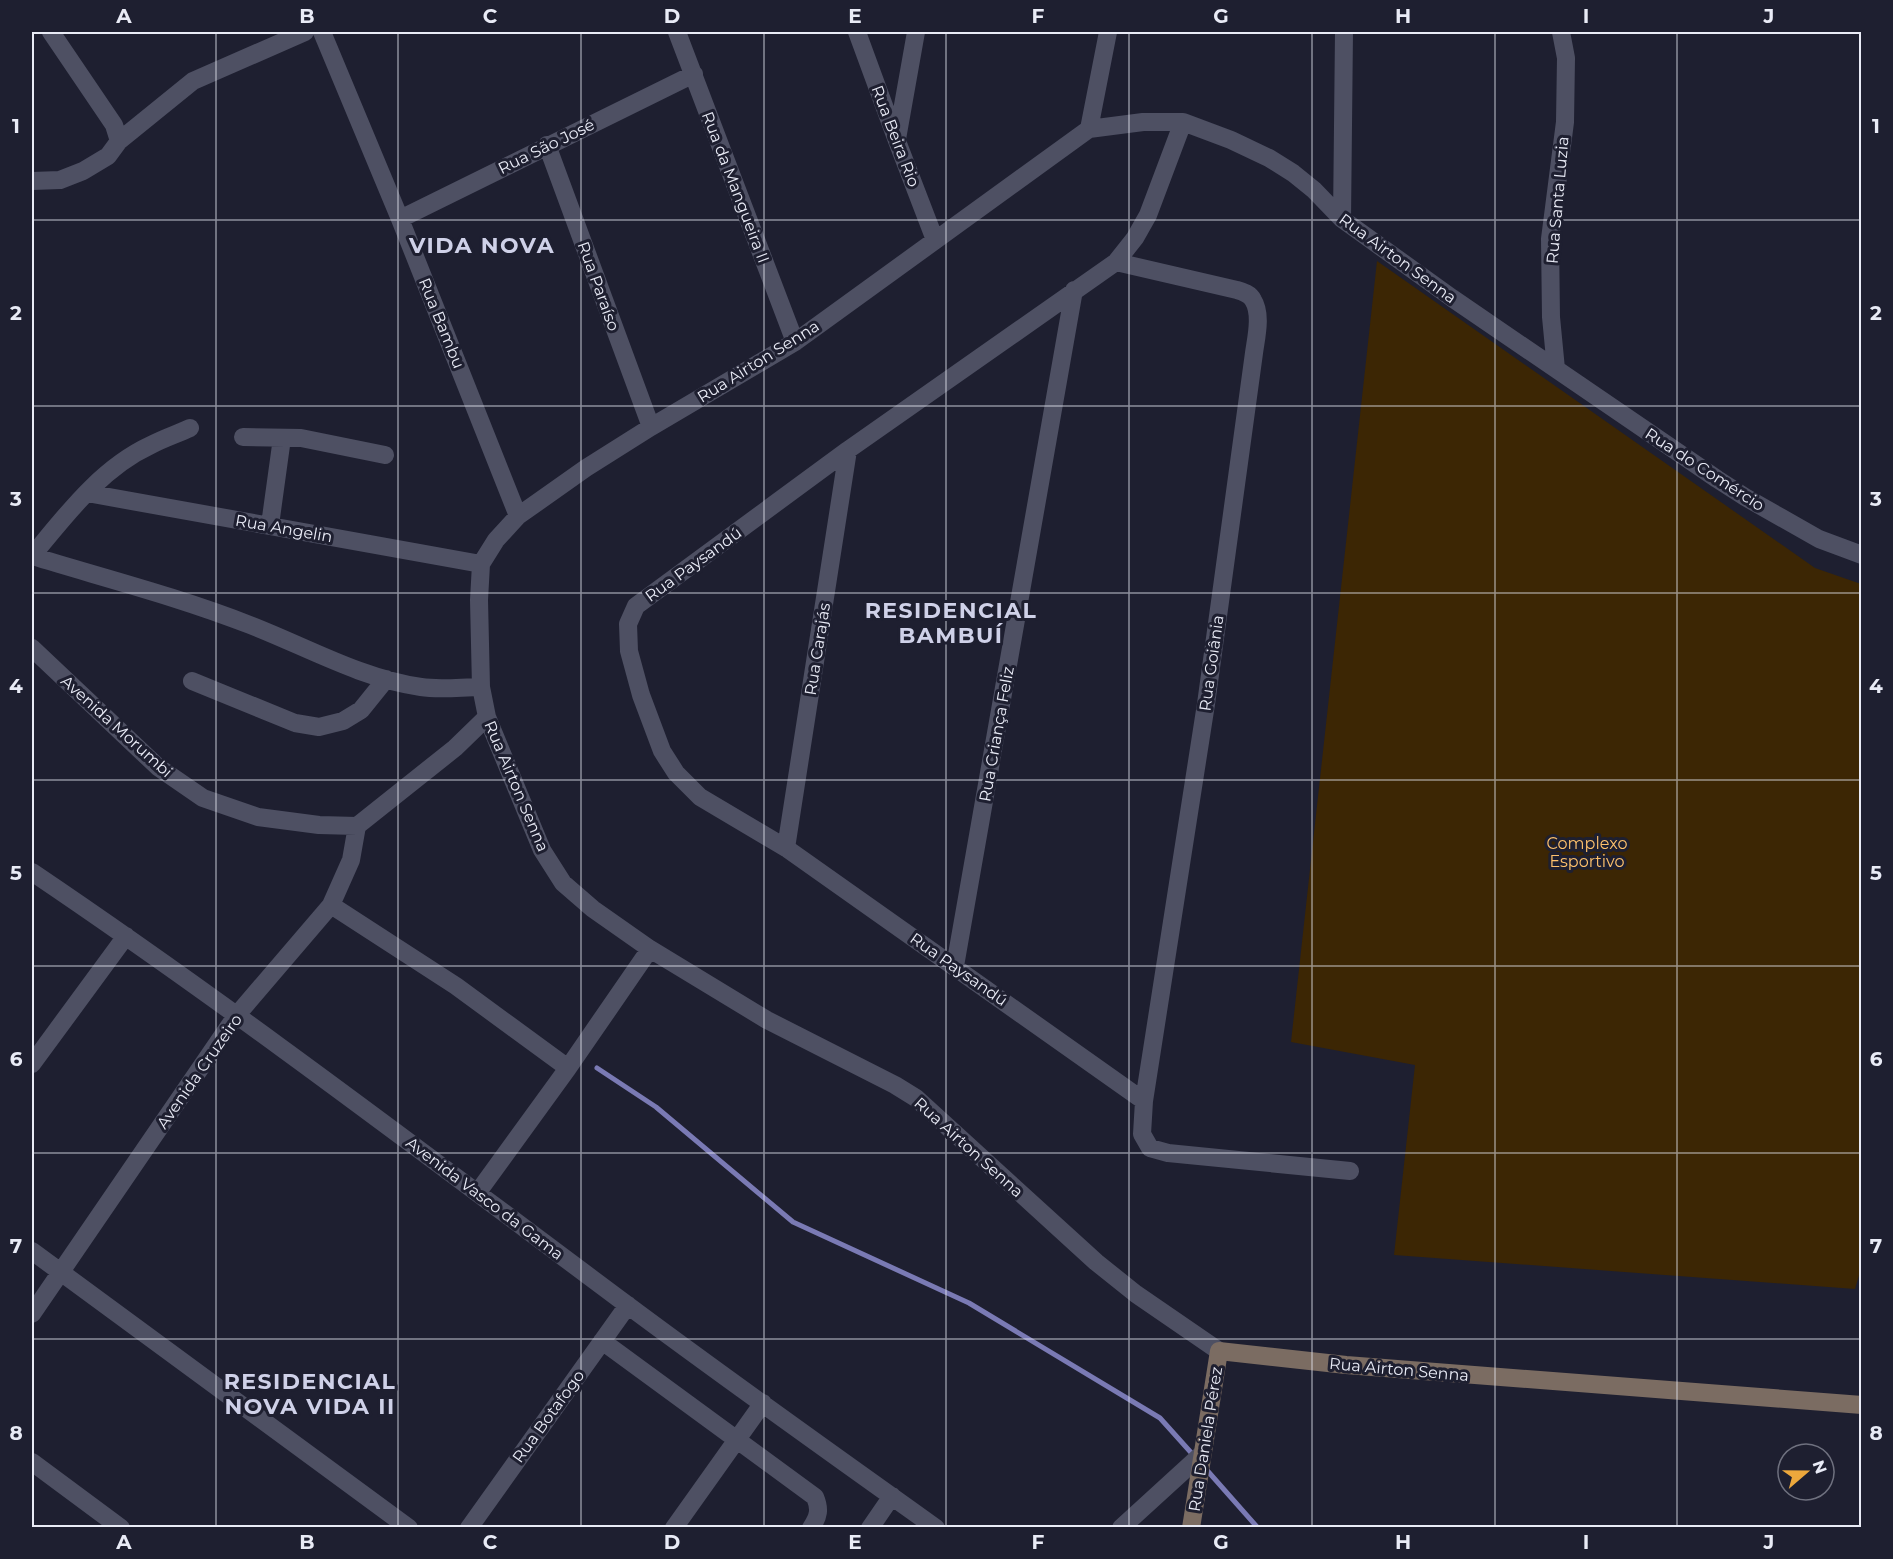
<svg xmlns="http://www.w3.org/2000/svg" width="1893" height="1559" font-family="Montserrat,sans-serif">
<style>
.green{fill:#3c2604}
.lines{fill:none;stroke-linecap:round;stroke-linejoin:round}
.stream{stroke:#7a7ab4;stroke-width:5}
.street{stroke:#4e5063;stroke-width:18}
.secondary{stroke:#7b6c62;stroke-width:18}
.grid{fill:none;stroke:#e9ebf6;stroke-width:1.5;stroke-opacity:0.55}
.labels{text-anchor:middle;stroke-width:6;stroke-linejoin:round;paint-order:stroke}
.street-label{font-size:16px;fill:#e9ebf6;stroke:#1e1f30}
.park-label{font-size:16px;fill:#fec16c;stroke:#1e1f30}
.district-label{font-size:22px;font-weight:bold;letter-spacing:1.5px;fill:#cfd1e8;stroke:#1e1f30}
.neatline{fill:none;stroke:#e9ebf6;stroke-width:2}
.grid-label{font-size:20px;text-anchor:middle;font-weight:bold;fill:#e9ebf6}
</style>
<rect width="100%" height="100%" fill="#1e1f30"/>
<path class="green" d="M1377 261 1815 568 1861 584 1862 1265 1855 1289 1394 1255 1415 1065 1291 1042Z"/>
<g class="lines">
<path class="stream" d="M597 1068 656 1107 793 1222 969 1303 1160 1418 1195 1457
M1205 1468 1258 1528"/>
<path class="street" d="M322 32 400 219 518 516
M677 32 795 342
M857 32 897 141 935 240
M1089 129 1108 32
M897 139 916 32
M119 141 193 81 305 32
M547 145 651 427
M32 181 60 180 83 171 108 156 119 141 114 125 51 32
M400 219 694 74
M1342 219 1344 32
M1116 262 1237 290C1244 292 1250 294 1253 300 1262 314 1256 338 1254 353L1206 704 1144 1101 1142 1134 1150 1148 1168 1153 1350 1171
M1556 369 1551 317 1550 239 1565 122 1566 58 1561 32
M243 437 301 438 385 455
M87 493 481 564
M270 525 282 438
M32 556C104 578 179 597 250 625 307 647 360 678 421 687 440 690 462 687 481 687
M32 556C66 515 101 468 151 445 164 438 177 434 190 428
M32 648 158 767 203 798 258 817 319 825 357 826 455 748 487 717
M192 681 295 723 319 727 343 721 361 710 386 679
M786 848 848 450
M32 872C235 1009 430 1158 626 1304 728 1380 832 1454 936 1528
M331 905 456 986 568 1068
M955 966 1074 290
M32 1064 126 936
M1144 1101 786 848 700 797 676 773 662 751 641 695 629 651 628 624 636 606 848 450 1116 262 1135 238 1148 215 1183 122
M478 1192 568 1068 650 949
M32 1251 409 1528
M32 1314 236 1016 331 905 351 860 357 826
M602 1341 815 1497C820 1509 819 1516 811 1528
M1219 1351 1136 1294 1096 1262 916 1098 895 1085 767 1020 650 949 593 909 563 883 542 850 487 717 481 687 479 600 481 564 496 540 518 516 586 468 651 427 795 342 1089 129 1143 122H1183L1231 140 1269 158 1293 173 1314 190 1342 219 1452 298 1717 479 1745 497 1819 539 1862 555
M32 1462 121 1528
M469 1528 628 1305
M674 1528 763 1403
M870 1528 892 1496
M1121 1528 1202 1454"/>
<path class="secondary" d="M1191 1528 1219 1351 1346 1365 1862 1405"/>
</g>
<path class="grid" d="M216 32V1528M398 32V1528M581 32V1528M764 32V1528M946 32V1528M1129 32V1528M1312 32V1528M1495 32V1528M1677 32V1528M32 220H1862M32 406H1862M32 593H1862M32 780H1862M32 966H1862M32 1153H1862M32 1339H1862"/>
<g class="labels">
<g class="street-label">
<text transform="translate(896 136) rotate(69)" y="6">Rua Beira Rio</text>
<text transform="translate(546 146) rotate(-26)" y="6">Rua São José</text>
<text transform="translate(736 187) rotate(69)" y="6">Rua da Mangueira II</text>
<text transform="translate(1557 200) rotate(-85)" y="6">Rua Santa Luzia</text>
<text transform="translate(1398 258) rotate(36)" y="6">Rua Airton Senna</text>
<text transform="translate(599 286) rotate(70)" y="6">Rua Paraíso</text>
<text transform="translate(442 323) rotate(68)" y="6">Rua Bambu</text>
<text transform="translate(758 361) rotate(-32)" y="6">Rua Airton Senna</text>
<text transform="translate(1705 469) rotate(33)" y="6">Rua do Comércio</text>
<text transform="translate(284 528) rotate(10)" y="6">Rua Angelin</text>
<text transform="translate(693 564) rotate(-36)" y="6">Rua Paysandú</text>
<text transform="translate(817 649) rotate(-81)" y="6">Rua Carajás</text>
<text transform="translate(1211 663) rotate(-82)" y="6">Rua Goiânia</text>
<text transform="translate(117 726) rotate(42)" y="6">Avenida Morumbi</text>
<text transform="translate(996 734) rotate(-80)" y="6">Rua Criança Feliz</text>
<text transform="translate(517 786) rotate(67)" y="6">Rua Airton Senna</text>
<text transform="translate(959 969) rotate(35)" y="6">Rua Paysandú</text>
<text transform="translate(199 1071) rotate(-55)" y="6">Avenida Cruzeiro</text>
<text transform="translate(969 1147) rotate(42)" y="6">Rua Airton Senna</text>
<text transform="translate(485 1198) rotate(37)" y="6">Avenida Vasco da Gama</text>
<text transform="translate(1399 1369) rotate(5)" y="6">Rua Airton Senna</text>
<text transform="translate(548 1416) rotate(-54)" y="6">Rua Botafogo</text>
<text transform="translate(1205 1439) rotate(-81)" y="6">Rua Daniela Pérez</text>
</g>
<g class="park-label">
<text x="1587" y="849">Complexo<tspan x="1587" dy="18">Esportivo</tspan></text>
</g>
<g class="district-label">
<text x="482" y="253">VIDA NOVA</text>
<text x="951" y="618">RESIDENCIAL<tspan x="951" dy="25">BAMBUÍ</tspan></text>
<text x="310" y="1389">RESIDENCIAL<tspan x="310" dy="25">NOVA VIDA II</tspan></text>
</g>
</g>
<rect width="1893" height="1559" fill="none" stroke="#1e1f30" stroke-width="66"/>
<g transform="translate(1806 1472) rotate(70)"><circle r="28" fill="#1e1f30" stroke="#6f717f" stroke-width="1.5"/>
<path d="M0-4.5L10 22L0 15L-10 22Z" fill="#eda83c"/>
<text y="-9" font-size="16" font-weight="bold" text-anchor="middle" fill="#e9ebf6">N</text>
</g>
<rect x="33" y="33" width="1827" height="1493" class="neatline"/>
<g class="grid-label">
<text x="124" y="23">A</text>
<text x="307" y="23">B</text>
<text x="490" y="23">C</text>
<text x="672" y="23">D</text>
<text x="855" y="23">E</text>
<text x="1038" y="23">F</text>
<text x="1221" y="23">G</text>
<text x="1403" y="23">H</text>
<text x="1586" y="23">I</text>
<text x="1769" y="23">J</text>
<text x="16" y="133">1</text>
<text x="1876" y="133">1</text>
<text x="16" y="320">2</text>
<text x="1876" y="320">2</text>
<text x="16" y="506">3</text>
<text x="1876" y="506">3</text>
<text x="16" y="693">4</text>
<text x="1876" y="693">4</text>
<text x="16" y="880">5</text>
<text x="1876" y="880">5</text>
<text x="16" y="1066">6</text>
<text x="1876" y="1066">6</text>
<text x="16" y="1253">7</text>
<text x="1876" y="1253">7</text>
<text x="16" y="1440">8</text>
<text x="1876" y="1440">8</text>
<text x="124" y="1549">A</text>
<text x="307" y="1549">B</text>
<text x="490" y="1549">C</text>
<text x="672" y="1549">D</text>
<text x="855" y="1549">E</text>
<text x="1038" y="1549">F</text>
<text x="1221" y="1549">G</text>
<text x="1403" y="1549">H</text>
<text x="1586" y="1549">I</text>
<text x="1769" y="1549">J</text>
</g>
</svg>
